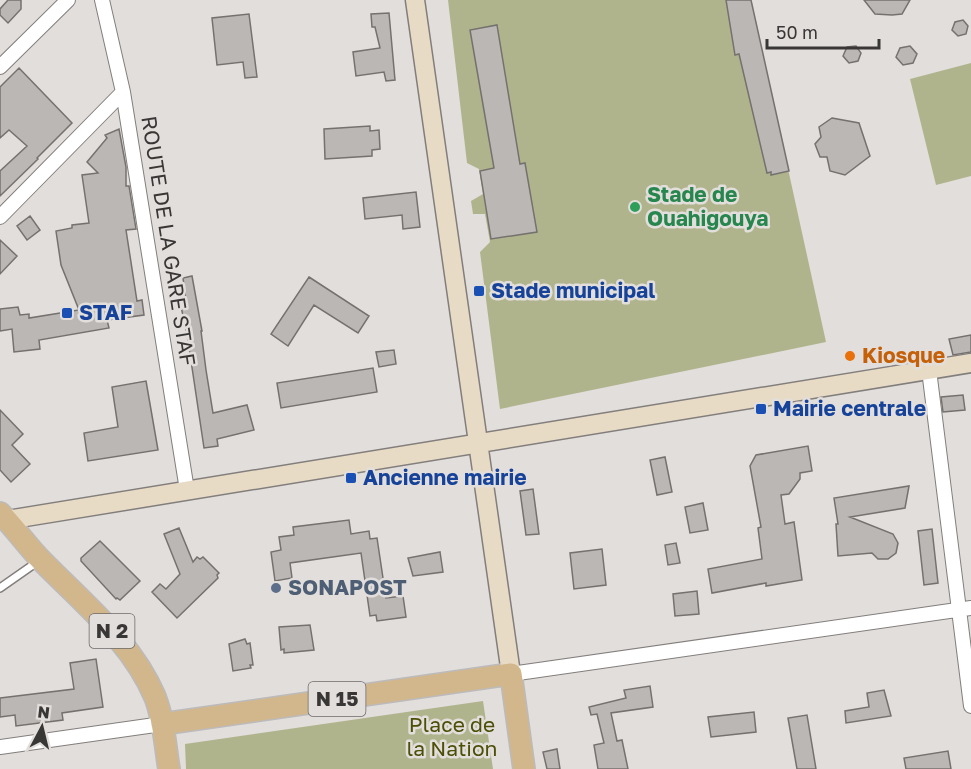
<svg xmlns="http://www.w3.org/2000/svg" width="971" height="769" font-family="'Golos Text',sans-serif">
<style>
.green{fill:#b0b48c}
.building{fill:#bbb7b4;stroke:#75716f;stroke-width:1.5}
.lines{fill:none;stroke-linecap:round;stroke-linejoin:round}
.lane-casing{stroke:#827e7c;stroke-width:10}
.street-casing{stroke:#827e7c;stroke-width:16}
.secondary-casing{stroke:#827e7c;stroke-width:21}
.primary-casing{stroke:#bcbbbb;stroke-width:24}
.lane{stroke:#fff;stroke-width:7}
.street{stroke:#fff;stroke-width:14}
.secondary{stroke:#e8dbc6;stroke-width:18}
.primary{stroke:#d2b78d;stroke-width:21}
.leisure-dot{fill:#2e9e5b;stroke:#e2dedc;stroke-width:2}
.transit-dot{fill:#1a4fb4;stroke:#e2dedc;stroke-width:2}
.food-dot{fill:#e8710a;stroke:#e2dedc;stroke-width:2}
.service-dot{fill:#5c6f8a;stroke:#e2dedc;stroke-width:2}
.labels{text-anchor:middle;stroke-width:5;stroke-linejoin:round;paint-order:stroke}
.shield{fill:#e2dedc;stroke:#6c6968;stroke-width:1.5}
.shield-label{font-size:20px;font-weight:bold;fill:#393736}
.leisure-label{font-size:21px;font-weight:bold;fill:#27864d;stroke:#e2dedc;text-anchor:start}
.street-label{font-size:21px;fill:#393736;stroke:#e2dedc}
.transit-label{font-size:21px;font-weight:bold;fill:#164399;stroke:#e2dedc;text-anchor:start}
.food-label{font-size:21px;font-weight:bold;fill:#c56008;stroke:#e2dedc;text-anchor:start}
.service-label{font-size:21px;font-weight:bold;fill:#4e5e75;stroke:#e2dedc;text-anchor:start}
.park-label{font-size:21px;fill:#4c4f05;stroke:#e2dedc}
</style>
<rect width="100%" height="100%" fill="#e2dedc"/>
<path class="green" d="M448 0H751L826 342 500 409 480 252 490 242 485 214H473L471 201 483 194 479 169 467 163Z
M971 63V176L936 185 910 79Z
M483 701 493 769H186L185 744Z"/>
<path class="building" d="M8 0H21V9L8 23 0 15V9Z
M726 0H751L789 171 771 175V172L767 173 739 54 735 55Z
M864 0H910L902 14 892 15 875 14Z
M389 13 395 80 386 81 384 72 356 76 353 52 380 48 375 27H372L371 14Z
M249 14 257 77 245 78 243 62 217 65 212 18Z
M963 20 968 26 966 34 958 36 952 30 955 22Z
M497 25 520 164 525 163 537 232 491 239 480 171 494 168 470 30Z
M856 46 861 53 858 61 849 63 843 56 847 47Z
M910 46 917 54 913 63 903 65 896 57 900 48Z
M19 68 72 123 37 158 38 159 0 196V171L27 146 9 130 0 138V87Z
M832 118 859 123 870 156 845 175 830 171 827 157H820L815 144 821 137 819 127Z
M370 126V131L379 130 380 149 372 150V156L325 159 324 129Z
M119 129 126 167V186H129L136 229 126 230 137 301 142 300 144 315 107 320 109 328 39 340 40 349 14 352 12 329 0 331V309L18 307 20 315 29 314V318L79 310 61 265 56 231 72 228V225L89 223 82 175 98 173 87 162 107 138 105 135Z
M416 192 420 227 403 229 402 215 365 219 363 198Z
M30 216 40 230 27 240 17 226Z
M0 240 17 256 0 274Z
M192 276 202 331H201L206 370 213 413 247 405 254 430 217 439 218 446 204 448 187 334 180 302 186 301 183 278Z
M309 277 369 316 358 333 314 305 288 346 271 334Z
M971 335V352L953 355 949 339Z
M394 350 396 364 379 367 376 352Z
M373 368 377 392 281 408 277 383Z
M146 381 158 450 88 461 84 433 118 427 112 387Z
M963 395 965 410 943 412 941 397Z
M0 410 23 434 12 445 30 464 11 482 0 470Z
M808 446 812 471 800 473V479L789 494 781 495 785 524 794 522 802 580 766 586V583L712 593 708 569 762 559 758 528 761 527 750 466 756 455Z
M665 457 672 492 657 495 650 460Z
M909 486 905 508 850 517 893 534 898 543 896 553 888 559H878L872 553 838 556 836 524H838L834 498Z
M533 489 539 534 526 535 520 491Z
M703 503 708 530 690 533 685 507Z
M349 520 351 534 369 531 370 539 377 538 386 598 403 596 406 617 377 621 376 615 370 616 361 553 290 563 292 578 275 581 271 552 281 550 279 537 294 535 293 527Z
M179 528 193 562 197 557 200 559 203 557 219 573 217 575 218 578 177 618 152 592 160 584 166 589 180 574 164 534Z
M932 529 938 583 924 585 918 531Z
M100 541 140 581 120 600 117 598 116 599 81 561V558Z
M676 543 680 563 668 565 665 545Z
M602 549 606 585 574 589 570 553Z
M440 552 443 572 413 576 408 558Z
M697 591 699 614 675 616 673 594Z
M310 625 314 650 284 653V649L281 650 279 627Z
M245 639 247 644 250 643 253 665H250L251 668 233 671 229 644Z
M96 659 103 707 62 713 63 720 16 726 15 715 0 717V698L74 689 70 663Z
M650 686 653 707 611 713 617 741 622 740 628 769H598L594 745 604 743 597 714 591 715 589 707 626 698 624 690Z
M884 690 891 716 846 723 845 711 869 707 867 693Z
M754 712 756 732 711 737 708 717Z
M807 715 816 769H797L788 718Z
M557 749 560 769H547L543 752Z
M948 751 951 769H906L904 758Z"/>
<g class="lines">
<defs>
<path id="lane" d="M0 588 40 560"/>
<path id="street" d="M102 0 123 92 187 490
M0 67 68 0
M0 217 123 92
M929 370 971 706
M511 674 971 608
M0 747 162 724"/>
<path id="secondary" d="M415 0 511 674
M7 520 971 363"/>
<path id="primary" d="M0 513C15 528 27 546 42 561 83 603 132 642 155 697 164 720 165 745 169 769
M162 724 511 674 524 769"/>
</defs>
<use href="#lane" class="lane-casing"/>
<use href="#street" class="street-casing"/>
<use href="#secondary" class="secondary-casing"/>
<use href="#primary" class="primary-casing"/>
<use href="#lane" class="lane"/>
<use href="#street" class="street"/>
<use href="#secondary" class="secondary"/>
<use href="#primary" class="primary"/>
</g>
<circle class="leisure-dot" cx="635" cy="207" r="6"/>
<g class="transit-dot">
<rect x="473" y="285" width="12" height="12" rx="3"/>
<rect x="61" y="307" width="12" height="12" rx="3"/>
<rect x="755" y="403" width="12" height="12" rx="3"/>
<rect x="345" y="472" width="12" height="12" rx="3"/>
</g>
<circle class="food-dot" cx="850" cy="356" r="6"/>
<circle class="service-dot" cx="276" cy="588" r="6"/>
<g class="labels">
<g class="shield">
<rect x="89.5" y="614" width="45" height="34" rx="4.5"/>
<rect x="308.5" y="682" width="57" height="34" rx="4.5"/>
</g>
<g class="shield-label">
<text x="112" y="638">N 2</text>
<text x="337" y="706">N 15</text>
</g>
<g class="leisure-label">
<text x="647" y="202">Stade de<tspan x="647" dy="24">Ouahigouya</tspan></text>
</g>
<g class="street-label">
<text transform="translate(168 241) rotate(81)" y="7">ROUTE DE LA GARE STAF</text>
</g>
<g class="transit-label">
<text x="491" y="298">Stade municipal</text>
<text x="79" y="320">STAF</text>
<text x="773" y="416">Mairie centrale</text>
<text x="363" y="485">Ancienne mairie</text>
</g>
<g class="food-label">
<text x="862" y="363">Kiosque</text>
</g>
<g class="service-label">
<text x="288" y="595">SONAPOST</text>
</g>
<g class="park-label">
<text x="452" y="732">Place de<tspan x="452" dy="24">la Nation</tspan></text>
</g>
</g>
<g transform="translate(42 727) rotate(7)" stroke="#e2dedc" stroke-width="4.5" paint-order="stroke">
<path d="M0-4.5L10 22L0 15L-10 22Z" fill="#393736"/>
<text y="-9" font-size="16" font-weight="bold" text-anchor="middle" fill="#393736">N</text>
</g>
<path d="M767 39v9h112v-9" fill="none" stroke="#393736" stroke-width="3"/>
<text x="776" y="39" font-size="18" fill="#393736" stroke="#e2dedc" stroke-width="4.5" paint-order="stroke">50 m</text>
</svg>
